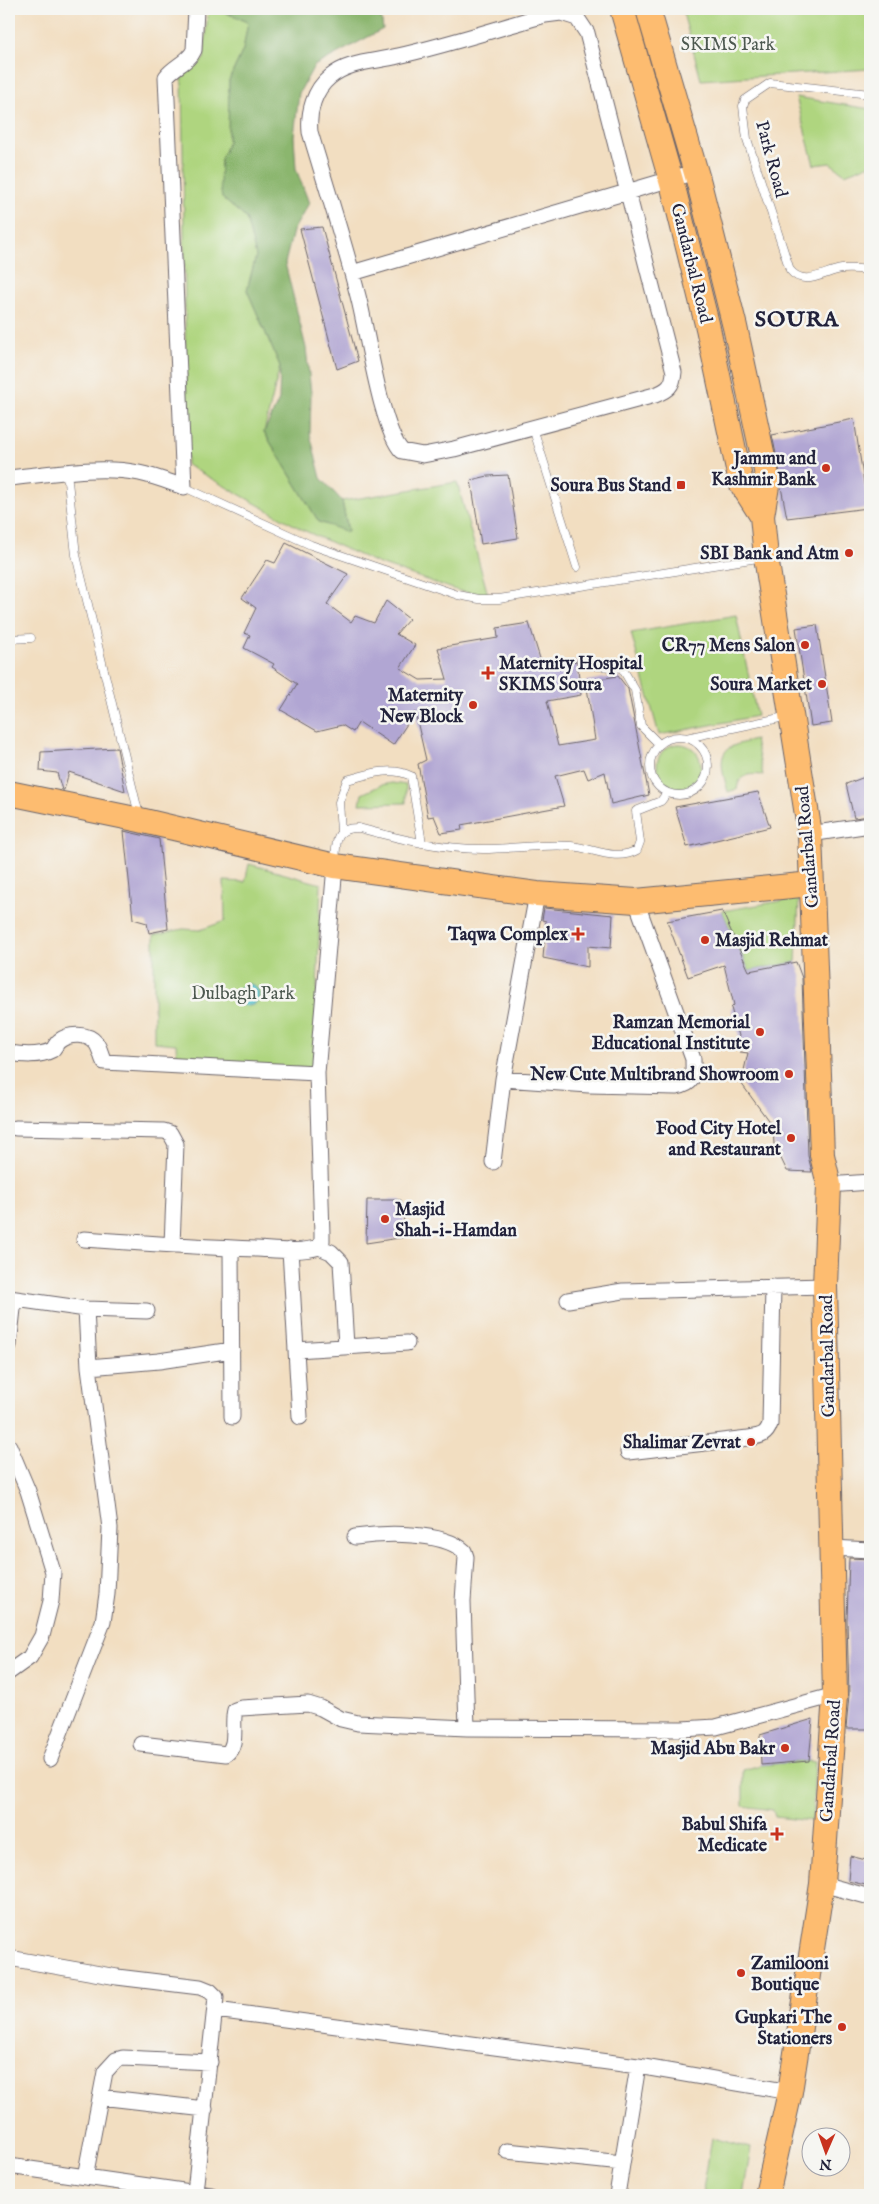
<svg xmlns="http://www.w3.org/2000/svg" width="879" height="2204" font-family="'IM FELL English',serif">
<style>
.green{fill:#afd57f;stroke:#687c5d}
.forest{fill:#8bb66e;stroke:#566c54}
.water{fill:#58c5d1;stroke:#3d7486}
.building{fill:#b1a6d3}
.lines{fill:none;stroke-linecap:round;stroke-linejoin:round}
.service-casing{stroke:#6b646a;stroke-width:9}
.minor-casing{stroke:#6b646a;stroke-width:17}
.primary-casing{stroke:#6b646a;stroke-width:26}
.service{stroke:#fff;stroke-width:8}
.minor{stroke:#fff;stroke-width:15}
.primary{stroke:#fdbc70;stroke-width:24}
.poi-dot{fill:#c8321e;stroke:#f6f6f2;stroke-width:2}
.labels{text-anchor:middle;stroke-width:5;stroke-linejoin:round;paint-order:stroke}
.park-label{font-size:18px;fill:#4c584f;stroke:#f6f6f2}
.street-label{font-size:18px;fill:#22223b;stroke:#f6f6f2}
.poi-label{font-size:18px;font-weight:bold;fill:#22223b;stroke:#f6f6f2;text-anchor:end}
.district-label{font-size:22px;font-weight:bold;letter-spacing:1px;fill:#22223b;stroke:#f6f6f2}
</style>
<rect width="100%" height="100%" fill="#f6f6f2"/>
<filter id="ink" filterUnits="userSpaceOnUse"><feTurbulence type="fractalNoise" baseFrequency=".02" numOctaves="2"/><feDisplacementMap in="SourceGraphic" scale="10" xChannelSelector="R" yChannelSelector="G"/><feConvolveMatrix kernelMatrix="1 2 1 2 8 2 1 2 1" color-interpolation-filters="sRGB"/></filter>
<filter id="wash" filterUnits="userSpaceOnUse"><feTurbulence type="fractalNoise" baseFrequency=".0096" numOctaves="4" result="noise"/><feDisplacementMap in="SourceGraphic" scale="20" xChannelSelector="R" yChannelSelector="G"/><feGaussianBlur stdDeviation="1.12" result="paint"/><feColorMatrix in="noise" values="0 0 0 0 0 0 0 0 0 0 0 0 0 0 0 0 0 1.4 0 .05"/><feComposite in="paint" operator="in"/></filter>
<g filter="url(#wash)">
<rect width="100%" height="100%" fill="#f2dec1"/>
<path class="green" d="M208 9H216L248 22 243 50 229 80 228 142 221 159 222 198 246 218 256 256 247 290 280 366 264 432 319 522 348 531 342 501 457 482 488 595 459 591 377 563 303 530 187 465 182 74 204 59Z
M682 9H870V69L701 80Z
M796 97 870 109V168L868 165 845 174 830 163 814 165Z
M736 615 757 716 659 735 631 633Z
M755 740 763 775C749 774 740 773 737 789L728 792C725 779 715 755 731 747 738 743 747 742 755 740Z
M657 766a22 22 0 1 1 44 0a22 22 0 1 1-44 0Z
M392 783 406 785V803L360 804 362 794 381 785Z
M249 864 321 884 314 1069 177 1062 176 1044 154 1042V935L183 929 200 930 225 921 224 881 245 882Z
M799 898 796 962 749 971 722 911Z
M809 1761 815 1762 812 1821 775 1817 773 1810 743 1806V1770L761 1765Z
M712 2138 751 2148 743 2195H702Z"/>
<path class="forest" d="M219 9H380L383 29 314 66 299 93 294 136 296 169 309 203 293 231 285 263 306 348 311 393 310 434 321 478 342 501 348 532 319 522 264 432 279 400 280 366 247 290 256 256 246 218 222 198 220 185 221 159 228 142 229 80 243 50 248 22Z"/>
<path class="water" d="M237 995a11 11 0 1 1 22 0a11 11 0 1 1-22 0Z"/>
<g id="blocks">
<path class="building" d="M322 227 358 361 337 369 300 229Z
M854 419 868 508 787 518 781 487V477L772 435Z
M508 475 518 538 481 544 471 480 488 476Z
M286 543 348 574 327 604 351 622 355 616 374 623 386 601 409 619 396 634 415 645 400 668 420 680 447 679 438 648 498 638 497 628 529 623 542 665 577 661 581 695 547 701 558 746 595 740 586 681 618 676 628 689 649 795 611 804 605 772 588 779 584 769 555 776 564 806 461 825 462 830 441 833 434 816 428 817 418 764 426 760 415 712 393 745 359 722 353 732 342 725 317 731 281 710 297 684 272 667 274 664 244 648 250 635 244 633 256 608 242 598 267 560 275 563Z
M817 625 832 723 811 726 796 628Z
M117 748 125 791 69 772 64 790H62L57 773 40 771 41 752Z
M870 775V816L854 818 846 784Z
M758 792 770 827 687 847 675 807Z
M124 831 159 839 168 929 149 933 147 923 133 919Z
M544 908 613 915 611 948 588 946V967L543 958 546 921 542 920Z
M722 911 749 971 796 962 802 978 808 1156 812 1172 787 1171 774 1144 773 1127 741 1083 748 1053 740 1052 738 1038 739 1036 731 1008 734 1005 724 965 688 977 667 921Z
M367 1200H401L406 1237 366 1243Z
M849 1558 870 1559V1729H846L849 1695 847 1620Z
M813 1719 809 1761 761 1765 760 1735Z
M850 1856 870 1861V1886L848 1881Z"/>
</g>
</g>
<g filter="url(#ink)">
<use href="#blocks" fill-opacity="0" stroke="#6b646a" stroke-width="1"/>
<g class="lines">
<defs>
<path id="service" d="M870 94 770 83 745 100 743 106 747 139 790 270C804 288 825 271 842 269 851 268 861 269 870 270
M533 428 577 567
M67 472 76 555 139 815
M184 487 311 545 458 595 479 599H499L764 557
M9 639 31 638
M588 665 622 668 635 690 641 726 659 744
M650 766a29 29 0 1 1 58 0a29 29 0 1 1-58 0Z
M686 738 789 716
M341 831 339 802 347 780C368 774 391 766 411 776L422 843
M335 864C337 844 332 827 359 828 399 839 441 849 483 849 512 849 541 844 571 846 593 848 616 862 637 850L640 842 636 811 661 801 667 793"/>
<path id="minor" d="M561 13 577 18 587 33 674 372C673 386 668 390 655 395L454 449 423 455 402 451C381 430 367 329 358 296 344 241 326 186 310 132 308 112 314 90 330 77 349 61 375 62 398 56 447 45 496 29 545 15Z
M352 273 695 172
M9 478C48 474 100 465 139 473 154 476 169 482 184 487L166 77C174 66 189 62 194 50L196 9
M810 834 870 825
M9 1053C22 1055 39 1057 52 1050 55 1048 56 1043 59 1041 69 1033 88 1033 96 1043 100 1048 101 1056 104 1062L317 1073
M503 1079 589 1085 676 1087C696 1084 693 1075 693 1059L636 901
M16 1128 164 1131 170 1133 176 1144 172 1245
M493 1162 503 1079 537 894
M829 1185 870 1182
M84 1239C142 1243 200 1247 257 1249 277 1250 300 1253 319 1247L322 1241V1234L317 1073 335 866
M319 1247 331 1252 341 1262 346 1346
M231 1248 232 1417
M290 1250 300 1417
M9 1298 86 1309 147 1311
M568 1300 623 1291 825 1286
M9 1345 14 1300
M296 1350 407 1343
M89 1367 159 1361 232 1350
M9 1446 28 1491 53 1572 51 1601 42 1636 30 1657 9 1672
M628 1452 748 1438C760 1436 766 1436 770 1424L773 1287
M355 1537C384 1533 442 1531 464 1551L466 1557 463 1601 467 1728
M832 1548 870 1550
M141 1744 226 1754C239 1745 231 1724 235 1710L241 1708 308 1704 321 1708 341 1719 358 1723 467 1728 682 1729 716 1727 835 1695
M50 1759 103 1622 107 1594 110 1528 89 1367 86 1309
M822 1884 870 1897
M9 1958 117 1977 200 1987 210 1991 216 1997 195 2192
M216 2010 638 2066 790 2092
M100 2097 205 2109
M507 2151 622 2163
M9 2166 211 2195
M85 2177 105 2072 116 2060 123 2058 210 2062
M617 2195 638 2066"/>
<path id="primary" d="M622 9 674 191 708 328 741 483 762 516
M648 9 699 183 735 327 768 480 762 516 766 557 810 834 822 1155 829 1185 825 1286 835 1695 822 1884 790 2092 767 2195
M9 793 140 820 335 866 537 894 636 901 812 884"/>
</defs>
<use href="#service" class="service-casing"/>
<use href="#minor" class="minor-casing"/>
<use href="#primary" class="primary-casing"/>
<use href="#service" class="service"/>
<use href="#minor" class="minor"/>
<use href="#primary" class="primary"/>
</g>
</g>
<g class="poi-dot">
<circle cx="826" cy="468" r="5"/>
<rect x="676" y="480" width="10" height="10" rx="2.5"/>
<circle cx="849" cy="553" r="5"/>
<circle cx="805" cy="645" r="5"/>
<path d="M485.5 665.5h5v5h5v5h-5v5h-5v-5h-5v-5h5z"/>
<circle cx="822" cy="684" r="5"/>
<circle cx="473" cy="705" r="5"/>
<path d="M575.5 926.5h5v5h5v5h-5v5h-5v-5h-5v-5h5z"/>
<circle cx="705" cy="940" r="5"/>
<circle cx="760" cy="1032" r="5"/>
<circle cx="789" cy="1074" r="5"/>
<circle cx="791" cy="1138" r="5"/>
<circle cx="385" cy="1219" r="5"/>
<circle cx="751" cy="1442" r="5"/>
<circle cx="785" cy="1748" r="5"/>
<path d="M774.5 1826.5h5v5h5v5h-5v5h-5v-5h-5v-5h5z"/>
<circle cx="741" cy="1973" r="5"/>
<circle cx="842" cy="2027" r="5"/>
</g>
<g class="labels">
<g class="park-label">
<text x="728" y="50">SKIMS Park</text>
<text x="243" y="999">Dulbagh Park</text>
</g>
<g class="street-label">
<text transform="translate(772 159) rotate(75)" y="6">Park Road</text>
<text transform="translate(692 263) rotate(76)" y="6">Gandarbal Road</text>
<text transform="translate(807 847) rotate(-95)" y="6">Gandarbal Road</text>
<text transform="translate(827 1356) rotate(-91)" y="6">Gandarbal Road</text>
<text transform="translate(830 1761) rotate(-86)" y="6">Gandarbal Road</text>
</g>
<g class="poi-label">
<text x="816" y="464">Jammu and<tspan x="816" dy="21">Kashmir Bank</tspan></text>
<text x="671" y="491">Soura Bus Stand</text>
<text x="839" y="559">SBI Bank and Atm</text>
<text x="795" y="651">CR77 Mens Salon</text>
<text x="499" y="669" text-anchor="start">Maternity Hospital<tspan x="499" dy="21">SKIMS Soura</tspan></text>
<text x="812" y="690">Soura Market</text>
<text x="463" y="701">Maternity<tspan x="463" dy="21">New Block</tspan></text>
<text x="568" y="940">Taqwa Complex</text>
<text x="715" y="946" text-anchor="start">Masjid Rehmat</text>
<text x="750" y="1028">Ramzan Memorial<tspan x="750" dy="21">Educational Institute</tspan></text>
<text x="779" y="1080">New Cute Multibrand Showroom</text>
<text x="781" y="1134">Food City Hotel<tspan x="781" dy="21">and Restaurant</tspan></text>
<text x="395" y="1215" text-anchor="start">Masjid<tspan x="395" dy="21">Shah-i-Hamdan</tspan></text>
<text x="741" y="1448">Shalimar Zevrat</text>
<text x="775" y="1754">Masjid Abu Bakr</text>
<text x="767" y="1830">Babul Shifa<tspan x="767" dy="21">Medicate</tspan></text>
<text x="751" y="1969" text-anchor="start">Zamilooni<tspan x="751" dy="21">Boutique</tspan></text>
<text x="832" y="2023">Gupkari The<tspan x="832" dy="21">Stationers</tspan></text>
</g>
<g class="district-label">
<text x="797" y="326">SOURA</text>
</g>
</g>
<rect width="879" height="2204" fill="none" stroke="#f6f6f2" stroke-width="30"/>
<g transform="translate(826 2152) rotate(182)"><circle r="24" fill="#f6f6f2" stroke="#a1a1a9"/>
<path d="M0-4L9 19L0 12L-9 19Z" fill="#c8321e"/>
<text y="-8" font-size="14" font-weight="bold" text-anchor="middle" fill="#22223b">N</text>
</g>
</svg>
